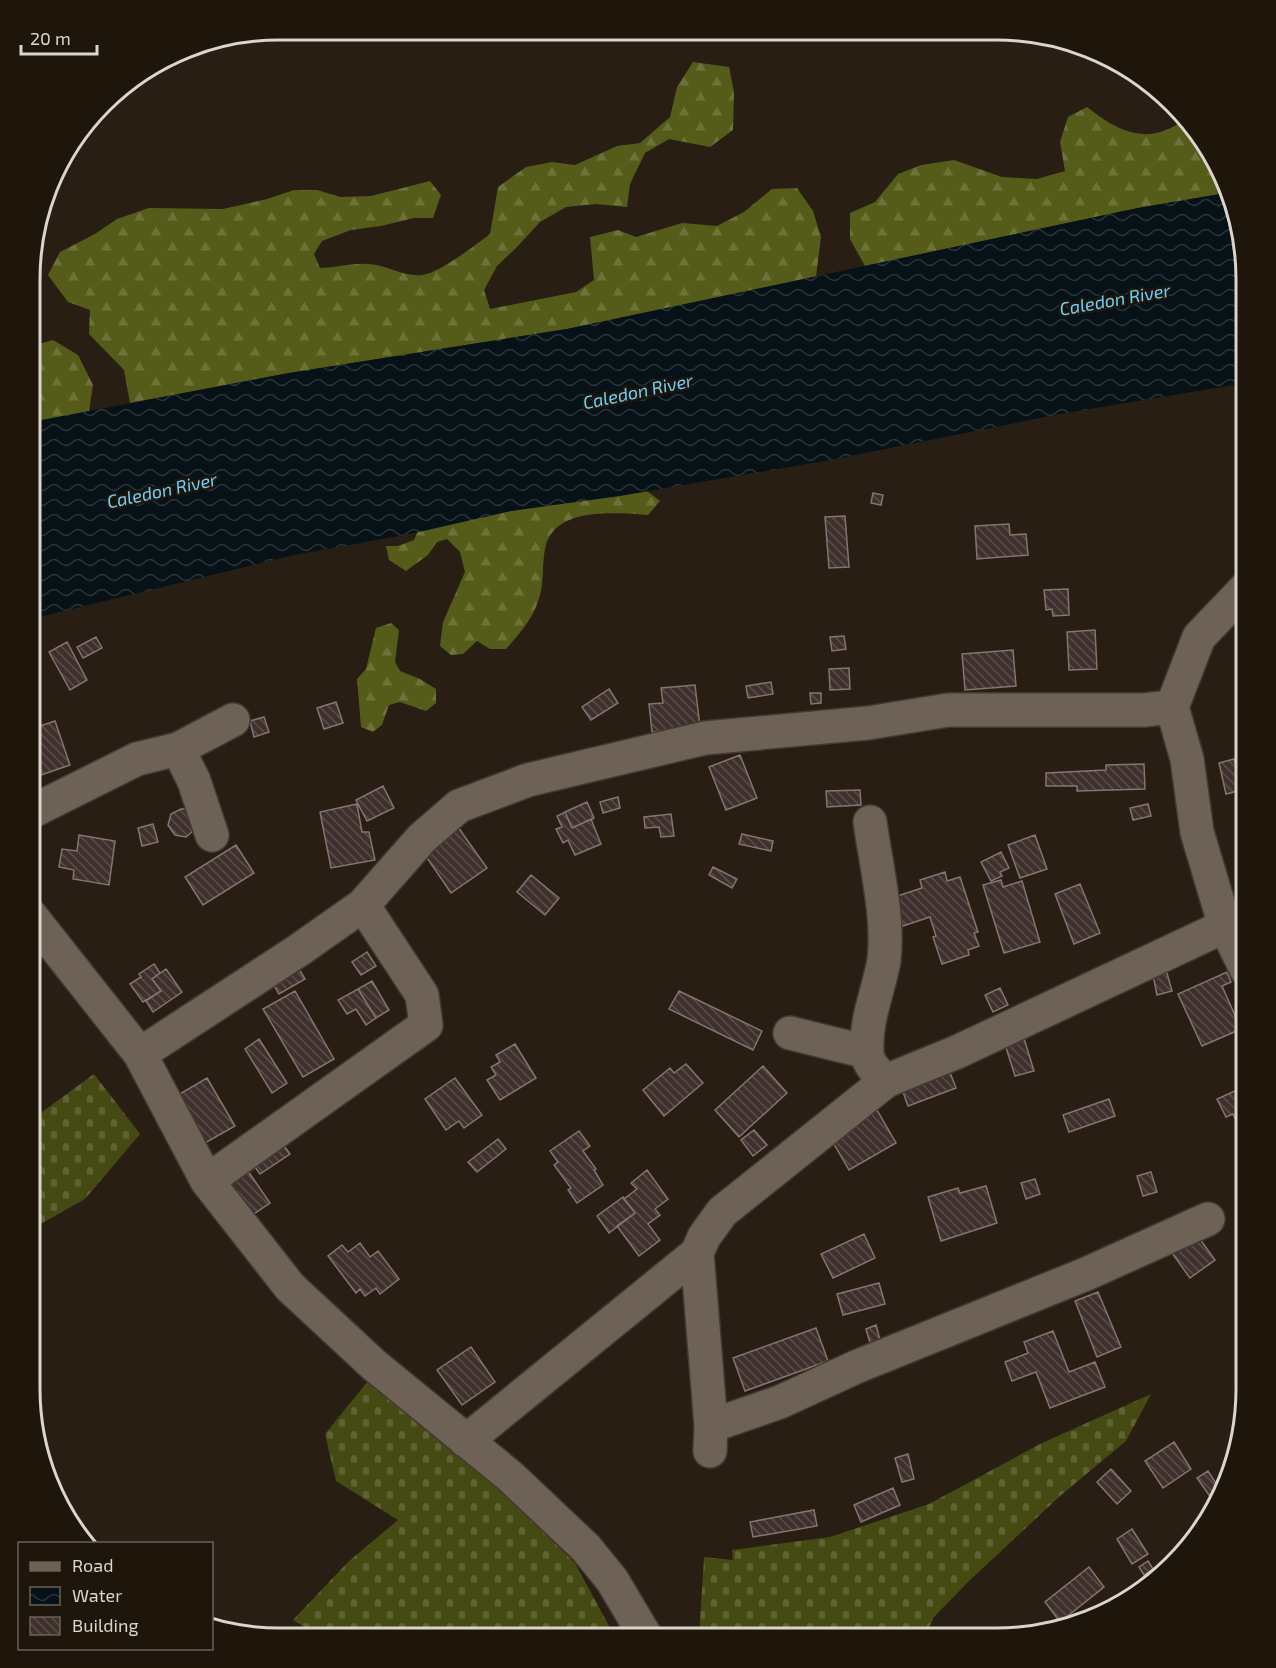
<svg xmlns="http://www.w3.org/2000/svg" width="1276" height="1668" font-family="'Exo 2',sans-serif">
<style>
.forest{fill:url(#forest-firs)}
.cemetery{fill:url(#cemetery-stones)}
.water{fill:url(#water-waves)}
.building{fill:url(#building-back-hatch);stroke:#867470;stroke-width:1.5}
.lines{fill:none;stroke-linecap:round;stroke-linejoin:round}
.minor-casing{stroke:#413933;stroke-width:36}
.minor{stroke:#6d6255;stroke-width:33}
.labels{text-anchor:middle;stroke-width:5;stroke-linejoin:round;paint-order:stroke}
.water-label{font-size:18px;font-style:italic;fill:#6ad2fc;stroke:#1e150b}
.rim{fill:none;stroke:#dcd5ce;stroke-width:3}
</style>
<defs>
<pattern id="forest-firs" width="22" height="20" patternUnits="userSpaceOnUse" patternTransform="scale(1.5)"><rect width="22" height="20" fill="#555c19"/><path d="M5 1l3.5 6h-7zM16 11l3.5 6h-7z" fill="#6d7239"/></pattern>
<pattern id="cemetery-stones" width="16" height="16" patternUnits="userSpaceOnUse" patternTransform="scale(1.5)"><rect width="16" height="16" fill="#444a12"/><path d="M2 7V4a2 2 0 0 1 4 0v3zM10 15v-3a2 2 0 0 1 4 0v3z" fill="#5e6333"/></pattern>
<pattern id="water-waves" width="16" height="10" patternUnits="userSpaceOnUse" patternTransform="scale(1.5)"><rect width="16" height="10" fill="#061218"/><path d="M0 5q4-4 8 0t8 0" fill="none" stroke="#2a3438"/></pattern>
<pattern id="building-back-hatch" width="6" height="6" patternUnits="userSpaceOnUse" patternTransform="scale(1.5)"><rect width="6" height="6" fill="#40302d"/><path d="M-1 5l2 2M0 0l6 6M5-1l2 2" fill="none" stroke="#5b4d4a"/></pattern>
</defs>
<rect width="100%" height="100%" fill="#281e14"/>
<path class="forest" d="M693 62 729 67 734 92 733 130 710 147 669 139 645 153 630 184 627 207 596 204 566 207 540 222 517 247 497 266 484 290 490 309 576 292 594 280 590 237 618 230 636 237 682 223 717 226 744 212 772 189 797 188 813 211 821 237 816 277 567 329 289 373 130 403 124 370 89 334 90 310 68 302 48 275 60 252 95 234 117 219 149 208 223 209 267 199 294 190H317L341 197 371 196 430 181 441 195 433 218H414L381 226 351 230 322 241 314 254 320 268C336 268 351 263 367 264 385 264 403 277 422 275 438 274 477 244 490 234L498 187 526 167 552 162 575 165 617 146 640 143 670 117 677 87Z
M1087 107C1117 131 1146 146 1181 122L1220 169 1226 193 1138 208 865 266 850 239V213L875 202 898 174 921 165 954 160 1002 177 1037 179 1065 171 1060 142 1068 117Z
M53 340 78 355 93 385 89 411 32 422V346Z
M647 491 660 501 648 515C616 513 553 506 545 549 542 564 544 580 540 595 535 616 521 632 506 649H490L477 641 463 654 451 655 440 646 443 622 465 572 460 552 447 539 437 542 428 555 406 571 389 560 386 546H398L414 540 421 524Z
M391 623 399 630 395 662 400 671 420 679 436 689V703L426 711 400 702 389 705 382 725 373 732 361 727 357 679 366 669 376 628Z"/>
<path class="cemetery" d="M94 1074 140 1134 85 1199 30 1230 31 1120Z
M368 1381 497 1486 575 1563 615 1637 319 1636 293 1620 348 1562 398 1520 336 1481 325 1434Z
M1151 1394 1126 1441 1060 1496 967 1583 934 1617 924 1638 699 1637 704 1557 733 1560 732 1550 830 1537 929 1504 1040 1444Z"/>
<path class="water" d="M1226 193 1246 279V383L1060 414 830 460 620 496 511 511 410 534 294 555 31 619 32 422 289 373 567 329 1138 208Z"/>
<path class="building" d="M873 493 883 495 881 505 871 503Z
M845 516 849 567 829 568 825 517Z
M1009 524 1010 535 1026 534 1028 555 977 559 975 526Z
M1068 589 1069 615 1053 616 1052 609 1046 610 1044 590Z
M1095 630 1097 669 1069 670 1067 632Z
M844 636 846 649 832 651 830 637Z
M96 637 102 648 83 658 77 647Z
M67 642 87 680 70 690 49 652Z
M1013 650 1016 686 965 690 962 654Z
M849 668 850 689 830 690 829 669Z
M771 682 773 694 748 698 746 686Z
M695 685 700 727 652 732 649 704 663 703 661 688Z
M609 689 618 703 591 720 582 707Z
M810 693H821V703L811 704Z
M336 702 343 723 324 729 317 708Z
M264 717 269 732 254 737 250 721Z
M55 721 70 765 35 777 31 766V729Z
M740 755 757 798 726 810 709 767Z
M1234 759 1242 790 1226 794 1219 763Z
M1144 764 1145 789 1077 791V786H1046V773L1106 770V765Z
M383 786 394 808 367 821 356 800Z
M860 790 861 805 827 807 826 791Z
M618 797 620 808 603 813 600 802Z
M587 802 594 818 572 828 565 812Z
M357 804 362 832H369L375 860 331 868 320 812Z
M1148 804 1151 816 1133 820 1130 808Z
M181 809H187L195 829 186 837 175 835 168 825 171 814Z
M565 812 572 828 591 819 601 844 575 855 568 840 563 843 556 829 562 827 557 816Z
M671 814 674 836 661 837 659 827 645 828 644 817Z
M153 824 158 842 142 846 138 828Z
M458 827 487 868 451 893 423 852Z
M742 834 773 841 771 851 739 844Z
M79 835 115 841 109 885 73 879 74 870 59 867 62 849 77 851Z
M1035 835 1047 869 1020 878 1008 845Z
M236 845 254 873 203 905 185 877Z
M1001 852 1009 868 1000 872 1002 876 991 881 981 862Z
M713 867 737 879 732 888 709 875Z
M945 872 947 881 960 877 978 932 974 933 979 946 968 950 969 955 942 964 933 937 936 936 930 917 903 926 894 897 922 888 920 880Z
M531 875 559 898 545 915 517 892Z
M1001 880 1003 887 1022 881 1040 942 1004 953 983 885Z
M1080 884 1100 933 1074 944 1055 894Z
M367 952 376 966 361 975 352 962Z
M154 964 160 973 152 979 161 991 143 1002 130 984 141 977 139 974Z
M296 964 305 979 279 994 270 979Z
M166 969 182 992 153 1012 146 1001 161 991 152 979Z
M1227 972 1231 982 1222 986 1241 1029 1202 1046 1178 994Z
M1167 973 1172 991 1157 995 1153 975Z
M372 981 389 1010 376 1018 358 989Z
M1000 988 1008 1005 993 1012 985 995Z
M358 989 376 1018 366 1025 356 1009 347 1014 338 1000Z
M295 991 334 1059 303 1077 263 1009Z
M679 991 762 1031 753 1050 669 1009Z
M1023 1035 1034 1071 1015 1076 1004 1041Z
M259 1039 287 1083 272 1093 245 1049Z
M515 1044 536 1078 500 1100 487 1080 496 1075 491 1067 500 1062 496 1055Z
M686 1064 703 1083 664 1116 643 1090 670 1068 674 1073Z
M763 1066 787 1093 739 1137 715 1110Z
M948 1067 956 1088 908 1106 900 1084Z
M207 1078 235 1126 205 1143 178 1095Z
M455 1078 482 1115 464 1128 459 1121 446 1130 425 1099Z
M1246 1086V1127L1240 1129 1233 1114 1226 1117 1217 1099Z
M1109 1099 1115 1116 1069 1132 1063 1115Z
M877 1110 896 1143 849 1170 830 1137Z
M754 1130 767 1145 753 1156 741 1140Z
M579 1131 590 1146 583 1151 596 1169 594 1170 603 1185 577 1203 568 1190 571 1188 554 1165 558 1162 550 1151Z
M498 1139 506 1149 477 1172 468 1162Z
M282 1143 290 1154 260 1174 252 1163Z
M647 1170 668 1199 655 1209 660 1215 648 1224 660 1240 639 1256 617 1226 635 1213 624 1199 637 1189 631 1183Z
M248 1171 270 1203 251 1216 229 1184Z
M1151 1172 1157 1192 1143 1196 1137 1176Z
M1035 1179 1040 1194 1026 1199 1021 1183Z
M986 1186 997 1223 941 1241 928 1197 958 1188 960 1193Z
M623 1197 635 1213 609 1233 597 1216Z
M864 1234 875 1258 833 1278 821 1254Z
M1197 1235 1215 1260 1190 1278 1172 1253Z
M360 1243 370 1257 378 1251 399 1279 380 1294 376 1288 365 1296 360 1289 356 1293 328 1256 342 1245 348 1252Z
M879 1283 885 1304 843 1315 837 1294Z
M1098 1292 1121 1347 1097 1357 1075 1301Z
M876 1325 880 1340 870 1343 866 1329Z
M816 1328 828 1361 745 1391 733 1358Z
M1053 1331 1069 1372 1095 1362 1105 1387 1050 1408 1036 1372 1012 1381 1005 1362 1028 1353 1024 1342Z
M471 1347 495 1382 462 1405 437 1370Z
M1174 1442 1191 1469 1163 1488 1145 1461Z
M908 1454 914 1479 902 1482 895 1458Z
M1111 1469 1131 1491 1117 1504 1097 1482Z
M1208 1471 1219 1488 1209 1495 1197 1478Z
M893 1488 900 1505 861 1522 854 1505Z
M814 1510 817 1526 753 1537 750 1522Z
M1132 1529 1148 1554 1132 1564 1117 1539Z
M1148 1561 1153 1569 1144 1575 1139 1567Z
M1089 1567 1104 1587 1060 1622 1045 1602Z"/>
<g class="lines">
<defs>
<path id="minor" d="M178 749 194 781 212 835
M31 812 137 759 178 749 233 720
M870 822C876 864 889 919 884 960 879 990 865 1020 867 1051 867 1064 877 1072 886 1081
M31 916 140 1054 207 1181 290 1287 374 1365 511 1477 586 1548 612 1580 646 1637
M1246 969 1225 926 1197 832 1187 759 1172 707 1199 637 1246 588
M790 1033 867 1052
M140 1054 299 950 363 905 422 838 459 806 528 780 705 738 868 723 948 710H1144L1172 707
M207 1181 426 1025 422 995 363 905
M697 1253 711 1426 710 1451
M711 1426 780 1402 856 1367 1086 1274 1208 1219
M466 1441 697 1253 704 1237 722 1212 886 1081 957 1052 1225 926"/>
</defs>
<use href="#minor" class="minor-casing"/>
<use href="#minor" class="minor"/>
</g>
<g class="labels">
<g class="water-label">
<text transform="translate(1115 300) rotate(-10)" y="6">Caledon River</text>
<text transform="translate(638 392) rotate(-12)" y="6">Caledon River</text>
<text transform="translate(162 491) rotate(-12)" y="6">Caledon River</text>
</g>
</g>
<path d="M0 0H1276V1668H0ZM279 40H997A239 239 0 0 1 1236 279V1389A239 239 0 0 1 997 1628H279A239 239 0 0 1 40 1389V279A239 239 0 0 1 279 40Z" fill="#1e150b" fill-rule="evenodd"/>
<path class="rim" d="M279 40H997A239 239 0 0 1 1236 279V1389A239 239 0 0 1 997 1628H279A239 239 0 0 1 40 1389V279A239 239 0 0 1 279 40Z"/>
<rect x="18" y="1542" width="195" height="108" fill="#1e150b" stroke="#6a6259" stroke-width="1.5"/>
<rect x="30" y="1562" width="30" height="9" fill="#6d6255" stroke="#6a6259" stroke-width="1.5"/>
<text x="72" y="1572" font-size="18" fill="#dcd5ce">Road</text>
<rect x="30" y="1587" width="30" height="18" fill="url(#water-waves)" stroke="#6a6259" stroke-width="1.5"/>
<text x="72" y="1602" font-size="18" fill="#dcd5ce">Water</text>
<rect x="30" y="1617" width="30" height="18" fill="url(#building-back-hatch)" stroke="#6a6259" stroke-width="1.5"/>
<text x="72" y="1632" font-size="18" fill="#dcd5ce">Building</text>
<path d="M21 45v9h76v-9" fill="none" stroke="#dcd5ce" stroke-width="3"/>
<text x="30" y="45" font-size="18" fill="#dcd5ce" stroke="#1e150b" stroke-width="4.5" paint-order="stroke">20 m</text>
</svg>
